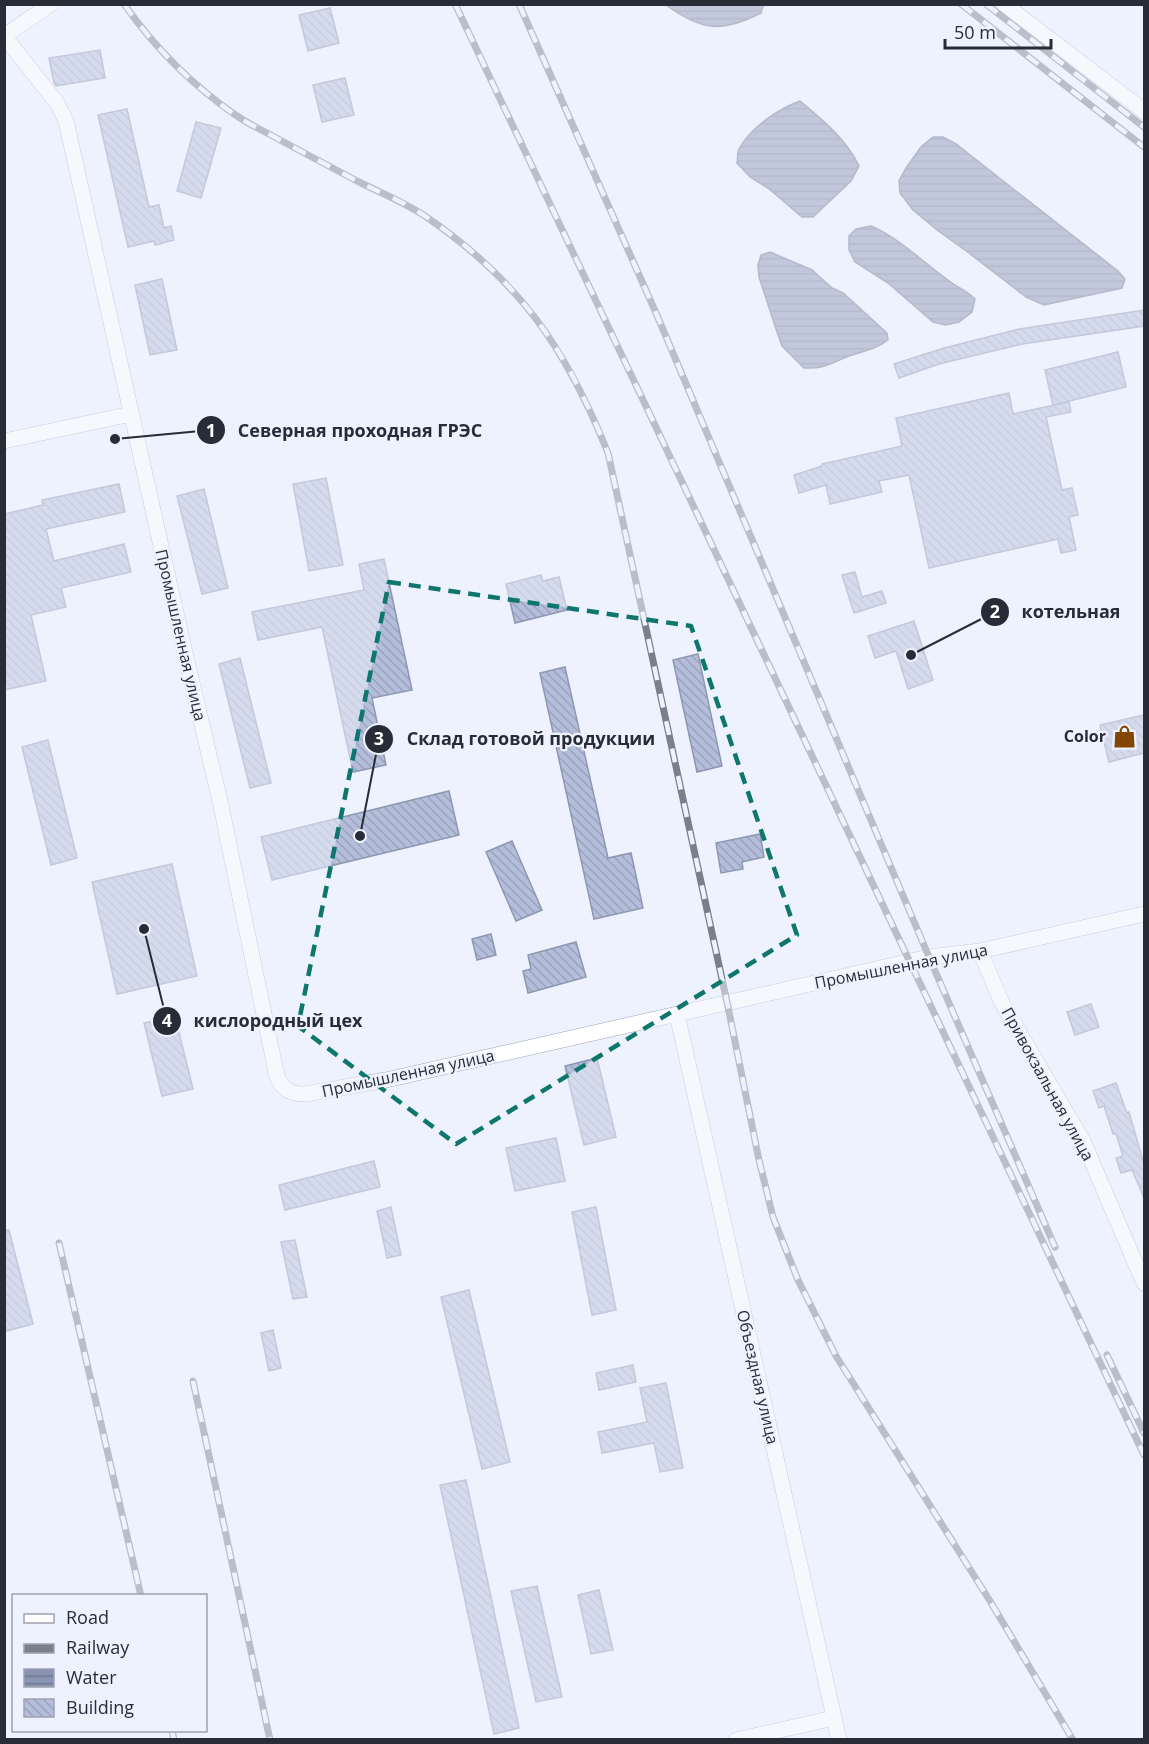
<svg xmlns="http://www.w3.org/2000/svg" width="1149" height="1744" font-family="'Open Sans',sans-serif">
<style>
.water{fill:url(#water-rules);stroke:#6d758d;stroke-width:1.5}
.building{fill:url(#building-back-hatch);stroke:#8e97b2;stroke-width:1.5}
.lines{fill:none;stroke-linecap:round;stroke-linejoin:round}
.minor-casing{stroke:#9ba4bf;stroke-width:16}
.minor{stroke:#fff;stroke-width:15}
.rail-casing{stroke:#7b7f8b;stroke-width:7}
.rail{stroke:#eef2fe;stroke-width:4.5;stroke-dasharray:14;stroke-linecap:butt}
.marked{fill:none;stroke:#0f766e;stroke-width:4.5;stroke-dasharray:12 8;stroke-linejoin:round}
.labels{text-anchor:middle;stroke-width:4.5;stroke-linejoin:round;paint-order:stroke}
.street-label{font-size:16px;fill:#282c37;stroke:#eef2fe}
.poi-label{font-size:16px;font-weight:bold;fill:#282c37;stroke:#eef2fe;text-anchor:end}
.leader{fill:none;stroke:#282c37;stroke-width:2}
.callout-dot{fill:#282c37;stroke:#eef2fe;stroke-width:2}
.mark-label{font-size:18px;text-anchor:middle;font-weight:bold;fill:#fff}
.callout-label{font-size:18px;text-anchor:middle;font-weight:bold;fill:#282c37;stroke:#eef2fe;stroke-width:4.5;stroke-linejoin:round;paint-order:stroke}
</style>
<defs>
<pattern id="water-rules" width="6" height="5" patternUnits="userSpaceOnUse" patternTransform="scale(1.5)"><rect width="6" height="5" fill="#8a94b2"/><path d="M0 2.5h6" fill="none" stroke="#717992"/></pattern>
<pattern id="building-back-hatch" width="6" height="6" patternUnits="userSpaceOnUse" patternTransform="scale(1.5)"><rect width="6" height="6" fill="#b4beda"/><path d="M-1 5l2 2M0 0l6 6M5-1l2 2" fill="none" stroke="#9ba3bc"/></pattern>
</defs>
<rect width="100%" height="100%" fill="#eef2fe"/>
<path class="water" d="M761 4 763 6 761 13C721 33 702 31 666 5Z
M800 101C822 119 846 139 859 166L851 181 813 217H802L768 188 750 177 737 163C738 159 737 153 739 149 750 128 778 109 800 101Z
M933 137H943L956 144 1118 271 1125 279 1122 288 1044 305 1026 297 969 253 937 230 913 210 900 193 899 181 906 168 921 147Z
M871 226C903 240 924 264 952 283 961 289 968 292 975 299L972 312 959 322 945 325 933 322 888 283 855 262 849 250V236L856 229Z
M770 252 812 270 832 288 843 293 887 333 888 340C875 350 863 351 849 356 831 363 825 369 804 368L782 346 776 329 759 277 758 265 761 255Z"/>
<path class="building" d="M330 8 339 43 308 51 299 15Z
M100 50 105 78 56 86 54 83 49 58Z
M345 78 354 115 322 122 313 85Z
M127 109 149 207 159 205 164 228 171 226 174 240 155 245 154 241 128 247 98 115Z
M196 122 221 128 201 198 177 191Z
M162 279 177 350 150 355 135 285Z
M1144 310V326L1022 344 939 364 899 378 894 364 944 348 1019 329Z
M1118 352 1126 387 1053 405 1045 370Z
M1009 393 1013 414 1069 402 1071 412 1046 417 1062 490 1072 488 1078 515 1069 517 1076 550 1061 553 1058 539 929 568 909 475 879 481 882 492 830 504 826 485 799 493 794 475 822 466V464L902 446 896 418Z
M326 478 343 565 309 571 293 484Z
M119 484 125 512 46 529 54 561 124 544 131 572 61 588 66 607 31 615 46 681 4 690V514L43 505 42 500Z
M204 489 228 588 202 594 177 496Z
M384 559 412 690 372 698 386 765 353 772 322 627 258 640 252 612 364 590 359 564Z
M855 572 862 597 882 591 886 603 854 613 842 575Z
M541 575 543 581 559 577 567 610 515 623 506 584Z
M914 621 933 680 908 689 896 651 875 658 868 636Z
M698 654 722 766 697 772 673 660Z
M240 658 271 783 250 788 219 664Z
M565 667 608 858 631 853 643 908 594 919 540 673Z
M1144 715V753L1109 762 1100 725Z
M48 740 77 858 51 865 22 747Z
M449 791 459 835 272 880 261 837Z
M760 834 764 857 742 862 743 869 721 873 716 843Z
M512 841 542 910 516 921 486 852Z
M172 864 197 976 117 994 92 882Z
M491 934 496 955 477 960 472 939Z
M576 942 586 977 528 993 523 971 531 969 528 955Z
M1091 1004 1099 1027 1075 1035 1067 1012Z
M175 1016 193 1089 162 1096 144 1023Z
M597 1058 616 1137 584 1145 565 1066Z
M1116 1083 1127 1113 1129 1112 1144 1164V1198L1132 1170 1121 1173 1116 1158 1123 1156 1116 1134H1113L1104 1106 1099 1108 1093 1091Z
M556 1138 565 1181 515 1191 506 1148Z
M374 1161 380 1187 285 1210 279 1185Z
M391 1207 401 1255 387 1258 377 1211Z
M596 1207 616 1310 592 1315 572 1212Z
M4 1230H9L33 1324 7 1331 4 1322Z
M295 1240 307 1297 293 1299 281 1242Z
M469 1290 510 1462 482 1469 441 1297Z
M273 1330 281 1368 269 1371 261 1333Z
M633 1365 636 1382 599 1390 596 1373Z
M666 1383 683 1468 660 1472 654 1443 602 1453 598 1432 647 1422 640 1388Z
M466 1480 519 1728 494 1734 440 1485Z
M537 1586 562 1697 536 1702 511 1591Z
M599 1590 613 1650 591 1654 578 1595Z"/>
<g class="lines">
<defs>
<path id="minor" d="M1004 4 1144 111
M4 36 57 103 66 121 184 649 220 801 277 1077C283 1090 291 1094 305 1094L386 1080 929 957 980 951 1144 914
M4 36 51 4
M4 441 131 414
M980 951 1002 1003 1083 1141 1144 1283
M677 1014 839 1740
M736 1740 834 1718"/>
</defs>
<use href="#minor" class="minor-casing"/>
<use href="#minor" class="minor"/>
<defs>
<path id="rail" d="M124 4C155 48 193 86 237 116 250 125 266 132 280 140 306 154 331 167 357 181 379 192 404 202 425 216 520 281 566 348 608 453L727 1002 759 1160 773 1217 798 1280 836 1356 990 1601 1073 1740
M455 4 1144 1455
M519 4 656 313 929 957 1055 1247
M961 4 1144 147
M986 4 1144 127
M59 1243 141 1596
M1107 1355 1144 1433
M193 1381 270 1740
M172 1730 174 1740"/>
</defs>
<use href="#rail" class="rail-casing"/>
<use href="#rail" class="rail"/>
</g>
<path d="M0 0H1149V1744H0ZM389 582 691 626 797 935 456 1144 298 1026Z" fill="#eef2fe" fill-opacity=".55" fill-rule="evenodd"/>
<path class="marked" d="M389 582 691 626 797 935 456 1144 298 1026Z"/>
<defs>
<symbol id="shop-bare" viewBox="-9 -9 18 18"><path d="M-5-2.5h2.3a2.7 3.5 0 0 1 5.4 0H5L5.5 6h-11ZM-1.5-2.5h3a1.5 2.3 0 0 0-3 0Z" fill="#824600" stroke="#eef2fe" stroke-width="2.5" paint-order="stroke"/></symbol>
</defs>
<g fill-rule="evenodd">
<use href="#shop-bare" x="1108" y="720" width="33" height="33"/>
</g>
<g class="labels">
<g class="street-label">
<text transform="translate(181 635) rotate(77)" y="6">Промышленная улица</text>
<text transform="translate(901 966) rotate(-11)" y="6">Промышленная улица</text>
<text transform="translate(408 1073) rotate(-12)" y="6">Промышленная улица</text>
<text transform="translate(1048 1084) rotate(61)" y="6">Привокзальная улица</text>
<text transform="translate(758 1377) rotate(77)" y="6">Объездная улица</text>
</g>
<g class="poi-label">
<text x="1106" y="742">Color</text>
</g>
</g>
<path class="leader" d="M115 439L211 430M911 655L995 612M360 836L379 739M144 929L167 1021"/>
<g class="callout-dot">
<circle cx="115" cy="439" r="6"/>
<circle cx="911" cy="655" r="6"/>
<circle cx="360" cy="836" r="6"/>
<circle cx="144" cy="929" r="6"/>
<circle cx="211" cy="430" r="15"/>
<circle cx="995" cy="612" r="15"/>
<circle cx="379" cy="739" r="15"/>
<circle cx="167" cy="1021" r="15"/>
</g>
<g class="mark-label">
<text x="211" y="437">1</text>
<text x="995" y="618">2</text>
<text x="379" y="745">3</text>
<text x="167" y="1027">4</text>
</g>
<g class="callout-label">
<text x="360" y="437">Северная проходная ГРЭС</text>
<text x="1071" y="618">котельная</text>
<text x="531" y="745">Склад готовой продукции</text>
<text x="278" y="1027">кислородный цех</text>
</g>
<rect width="1149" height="1744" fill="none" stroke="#282c37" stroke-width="12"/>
<rect x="12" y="1594" width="195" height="138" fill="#eef2fe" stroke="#9fa3ae" stroke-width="1.5"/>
<rect x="24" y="1614" width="30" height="9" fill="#ffffff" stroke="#9fa3ae" stroke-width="1.5"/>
<text x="66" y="1624" font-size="18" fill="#282c37">Road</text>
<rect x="24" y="1644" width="30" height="9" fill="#7b7f8b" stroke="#9fa3ae" stroke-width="1.5"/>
<text x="66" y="1654" font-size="18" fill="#282c37">Railway</text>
<rect x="24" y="1669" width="30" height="18" fill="url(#water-rules)" stroke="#9fa3ae" stroke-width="1.5"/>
<text x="66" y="1684" font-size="18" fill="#282c37">Water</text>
<rect x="24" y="1699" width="30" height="18" fill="url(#building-back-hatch)" stroke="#9fa3ae" stroke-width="1.5"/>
<text x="66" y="1714" font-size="18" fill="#282c37">Building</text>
<path d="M945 39v9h106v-9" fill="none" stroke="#282c37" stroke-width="3"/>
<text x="954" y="39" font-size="18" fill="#282c37" stroke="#eef2fe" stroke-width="4.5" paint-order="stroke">50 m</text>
</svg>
